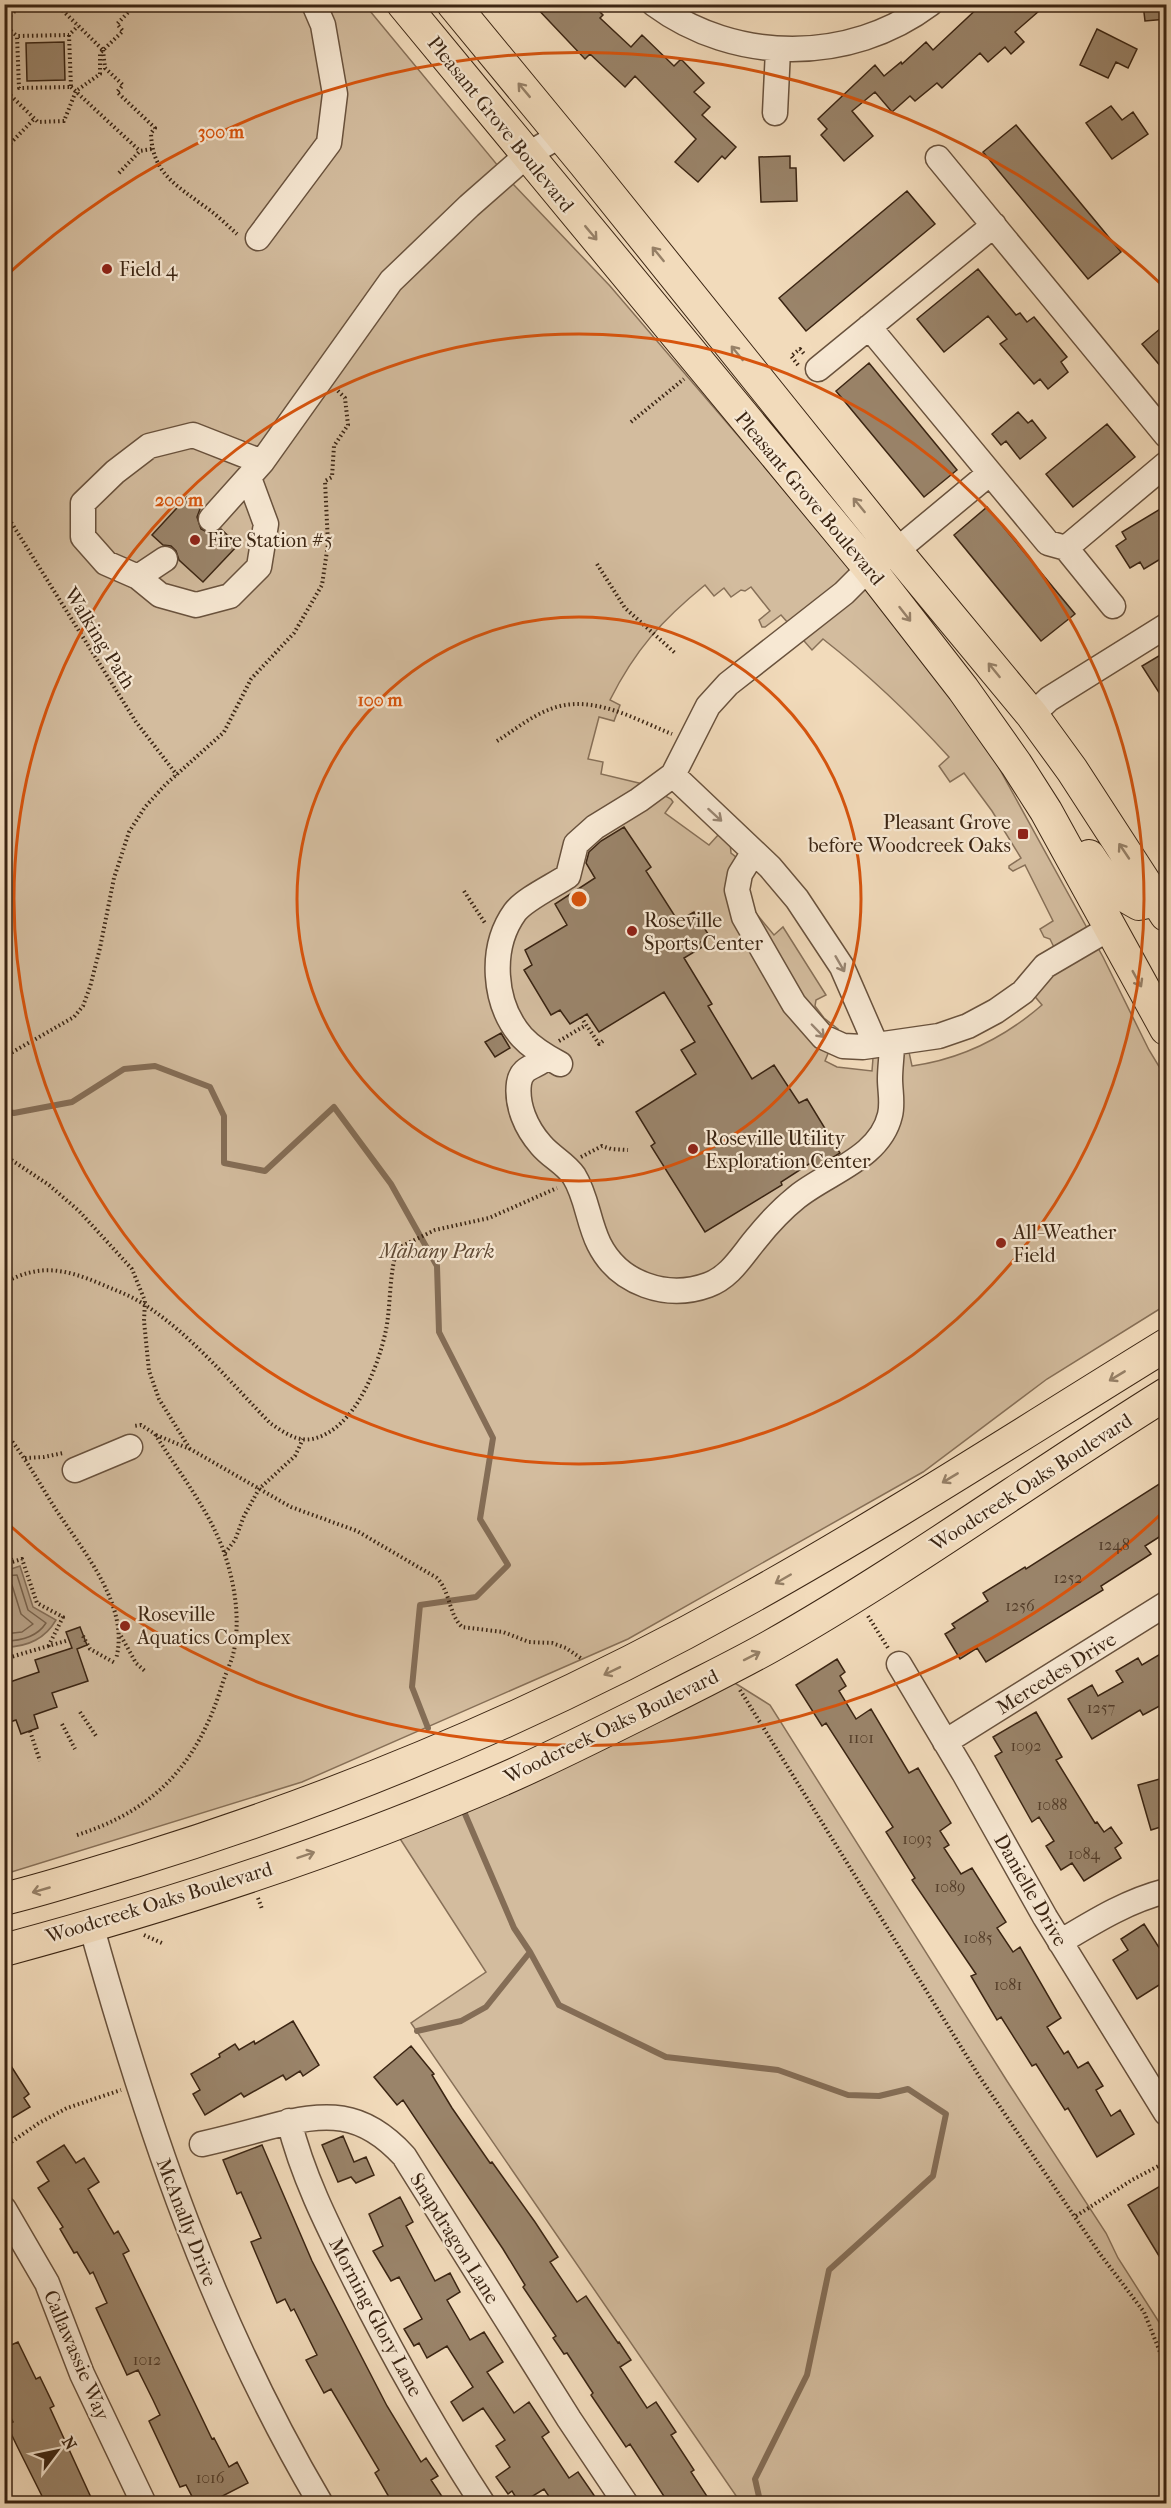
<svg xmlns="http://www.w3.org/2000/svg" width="1171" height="2508" font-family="'IM FELL French Canon',serif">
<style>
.green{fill:#d3bc9e;stroke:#877058;stroke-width:1.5;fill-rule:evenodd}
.water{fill:#b49d82;stroke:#846d56;stroke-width:1.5}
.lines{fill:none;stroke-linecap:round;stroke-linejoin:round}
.shore{stroke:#78614a;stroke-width:1.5}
.stream{stroke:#846d56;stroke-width:6}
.building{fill:#9a846a;stroke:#3b2513;stroke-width:1.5}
.minor-casing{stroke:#69523d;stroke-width:27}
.major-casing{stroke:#3b2513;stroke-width:34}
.path{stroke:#3b2513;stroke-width:4;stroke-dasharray:1.5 3;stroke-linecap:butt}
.minor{stroke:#f7e8d3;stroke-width:24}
.major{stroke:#f2dbbb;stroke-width:32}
.oneway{stroke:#968067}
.oneway2{stroke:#998673}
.ring{fill:none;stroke:#d7540d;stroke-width:3}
.poi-dot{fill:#8f2418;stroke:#f7e8d3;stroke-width:2}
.labels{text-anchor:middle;stroke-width:4.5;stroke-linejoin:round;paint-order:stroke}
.number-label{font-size:16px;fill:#533d29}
.street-label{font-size:20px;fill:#3b2513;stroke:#f7e8d3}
.poi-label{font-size:20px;fill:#3b2513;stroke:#f7e8d3;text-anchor:start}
.park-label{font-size:20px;font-style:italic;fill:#614b36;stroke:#f7e8d3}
.centre{fill:#d7540d;stroke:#f7e8d3;stroke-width:3}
.ring-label{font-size:18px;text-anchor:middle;font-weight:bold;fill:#d7540d;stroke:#f7e8d3;stroke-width:4.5;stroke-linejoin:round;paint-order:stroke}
</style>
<rect width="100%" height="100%" fill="#f2dbbb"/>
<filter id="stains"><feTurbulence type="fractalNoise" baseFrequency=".00333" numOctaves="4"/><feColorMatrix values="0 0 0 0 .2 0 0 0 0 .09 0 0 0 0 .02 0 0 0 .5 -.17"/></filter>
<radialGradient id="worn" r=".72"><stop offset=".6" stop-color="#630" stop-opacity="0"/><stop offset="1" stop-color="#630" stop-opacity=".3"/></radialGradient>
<path class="green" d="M5 5H365L513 184 610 286 905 631 988 748 1103 957 1149 1050 1166 1078V1305L1047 1379 923 1472 628 1639 302 1782 5 1874ZM705 585 714 596 724 588 731 597 741 590 745 591 751 587 770 611 759 620 762 627H765L781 615 812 650 823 639C869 675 910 714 949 757L939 766 950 782 964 773 992 811 1021 858 1009 866V868L1013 871 1025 865 1053 921 1040 929 1044 937 1050 939 1063 966 1032 993 1042 1005C1004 1038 962 1059 912 1066L909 1052 873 1058 872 1071 837 1067 825 1061 838 1029 824 1018 815 1006 816 1000 826 995 783 927 774 935 754 911 747 884 755 872 731 853 730 842 719 834 709 845 665 813 673 802 671 799 643 784 601 774 603 762 588 759 599 717 614 721 620 705 610 700C635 650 662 620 705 585Z
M730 1680 770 1705 1007 2081 1106 2233 1118 2258 1166 2333V2503H741L411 2023 486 1972 397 1834Z"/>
<path class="water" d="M20 1566 33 1607 56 1620C45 1639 26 1647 5 1647V1571Z"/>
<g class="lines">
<path class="shore" d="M4 1576 17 1575 28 1610 46 1623C37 1637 21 1641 4 1641
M4 1584 12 1585 21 1614 33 1624 22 1632 4 1634"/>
<path class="stream" d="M4 1111 14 1113 72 1102 124 1069 155 1066 210 1087 224 1116V1163L265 1171 334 1107 391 1184 437 1266 439 1332 493 1438 480 1519 508 1565 476 1597 420 1605 412 1687 428 1728
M462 1807 514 1928 530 1952 559 2005 666 2057 778 2070 848 2095 879 2096 908 2089 946 2114 933 2176 829 2270 807 2375 755 2479 760 2501 766 2504
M417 2031 461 2021 486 2007 530 1952"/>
</g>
<path class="building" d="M533 4H592L603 15 600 18 631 47 642 35 674 66 681 59 704 83 694 92 710 107 702 115 736 147 725 159 722 156 698 182 675 162 696 139 635 76 625 87 590 54 585 59Z
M982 4H1047L1015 32 1024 42 1011 54 1005 47 988 62 980 53 942 88 937 83 915 101 910 96 892 112 875 92 852 111 873 136 844 161 821 135 827 129 818 119 875 65 884 76 901 62 902 64 926 42 933 50Z
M1143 4H1167V19L1145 21Z
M1097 29 1137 49 1128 68 1116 62 1108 78 1080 65Z
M64 42 65 80 27 81 26 43Z
M1111 106 1122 120 1133 112 1148 134 1112 159 1086 123Z
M1016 125 1121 252 1088 279 983 152Z
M790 156V168H796L797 201 761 202 759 157Z
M907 191 935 224 806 331 779 298Z
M978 269 1016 315 1020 313 1027 322 1034 317 1067 357 1061 362 1068 372 1048 389 1040 379 1034 384 1000 344 1007 339 988 316 944 352 917 319Z
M1167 323V374L1142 344Z
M869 363 957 470 924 497 836 391Z
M1018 412 1028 423 1032 420 1046 438 1020 459 1006 441 1001 445 992 434Z
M1107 424 1135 457 1073 507 1046 474Z
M187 497 200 509 197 517 201 529 209 533 221 529 238 545 203 582 179 560 176 551 171 546 163 545 152 535Z
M1167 505V555L1144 569 1140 562 1130 568 1116 546 1126 539 1122 532Z
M987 507 1075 614 1041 641 954 535Z
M1167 651V705L1142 666Z
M624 827 651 867 646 871 678 921 694 912 710 937 701 942 704 946 684 958 712 1004 708 1006 752 1079 774 1065 799 1103 807 1099 840 1153 816 1168 812 1162 781 1182 782 1185 705 1232 651 1146 655 1143 636 1112 696 1074 681 1050 695 1042 664 992 599 1032 587 1014 570 1024 560 1010 551 1015 524 970 532 965 525 950 567 925 555 904 595 878 586 863 589 852 601 841Z
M501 1033 510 1048 495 1057 485 1042Z
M1167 1479V1532L1145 1546 1151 1554 1101 1586 1103 1590 986 1662 977 1648 960 1659 945 1634 955 1628 952 1624 988 1601 983 1593 1025 1567 1026 1569Z
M80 1627 87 1645 77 1649 88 1681 52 1693 57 1707 34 1715 38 1728 21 1734 16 1720 4 1724V1684L39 1672 35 1660 72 1648 66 1632Z
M1167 1650V1702L1143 1715 1140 1710 1092 1739 1068 1699 1092 1685 1098 1696 1123 1682 1116 1671 1138 1658 1142 1665Z
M837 1659 845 1672 840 1676 846 1686 839 1691 856 1719 871 1709 909 1773 918 1768 951 1823 940 1831 949 1845 944 1848 961 1874 972 1868 1006 1922 997 1928 1013 1952 1020 1947 1061 2018 1047 2027 1064 2054 1068 2051 1078 2068 1088 2062 1103 2086 1096 2090 1111 2116 1120 2110 1134 2134 1097 2157 1068 2108 1065 2110 1036 2064 1032 2066 1001 2017 997 2020 971 1976 976 1974 912 1880 915 1878 886 1832 893 1827 826 1723 822 1726 796 1685Z
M1036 1712 1062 1757 1056 1760 1095 1823 1097 1822 1104 1832 1111 1827 1122 1843 1115 1848 1121 1858 1084 1881 1072 1863 1061 1870 1046 1846 1054 1841 1039 1817 1032 1822 995 1756 1002 1752 993 1737Z
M1167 1777V1825L1151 1830 1138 1785Z
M1144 1924 1167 1960V1980L1137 1999 1113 1960 1128 1950 1121 1939Z
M293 2021 319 2065 303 2076 300 2071 286 2080 283 2075 244 2097 241 2093 205 2115 193 2094 200 2090 191 2074 220 2057 219 2054 235 2044 239 2050 254 2041 255 2044Z
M411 2046 434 2074 432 2075 452 2108 490 2163 492 2162 535 2222 558 2257 550 2262 577 2302 586 2296 618 2343 619 2342 631 2360 620 2367 647 2408 656 2402 676 2432 671 2435 694 2470 691 2472 712 2504H669L630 2444 626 2447 591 2395 593 2393 567 2353 564 2354 553 2338 556 2336 523 2287 525 2285 503 2249 403 2100 397 2105 374 2077Z
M4 2055 29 2094 24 2098 30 2107 10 2119 4 2111Z
M343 2136 354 2162 366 2157 374 2175 356 2183 351 2177 338 2182 322 2145Z
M64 2145 76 2163 84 2158 99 2182 88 2189 114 2234 118 2231 129 2251 123 2254 212 2439 214 2438 229 2467 237 2462 248 2483 207 2504H196L186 2485 180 2487 149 2421 160 2415 153 2400 138 2370 127 2375 96 2308 107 2303 93 2272 90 2274 77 2252 74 2253 60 2229 63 2227 38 2188 49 2181 37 2162Z
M262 2145 312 2261 387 2406 421 2462 426 2458 438 2476 431 2480 447 2504H393L375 2473 379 2470 331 2389 324 2393 306 2360 317 2355 294 2309 291 2311 285 2299 277 2303 251 2242 261 2238 241 2192 237 2194 223 2160Z
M1167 2182V2269L1128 2205Z
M400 2197 413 2222 406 2226 435 2281 450 2273 460 2292 447 2300 470 2340 484 2332 503 2362 487 2372 514 2413 529 2402 549 2432 542 2437 569 2478 578 2472 600 2504H554L544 2489 520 2504 512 2491 508 2494 496 2477 510 2467 496 2446 505 2440 483 2408 463 2421 451 2402 473 2387 447 2346 427 2358 419 2343 414 2346 404 2329 422 2319 399 2277 391 2281 373 2251 383 2246 369 2214Z
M18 2342 36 2379 40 2377 54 2406 50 2408 94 2504H46L17 2446 7 2425 13 2422 4 2404V2348Z"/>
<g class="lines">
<defs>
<path id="minor" d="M654 4C735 64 850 64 930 4
M775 113 778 50
M938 158 1166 435
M258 238 329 143 335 94 323 25 314 4
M869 327 1048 543 1066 548 1166 464
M818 369 994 225
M211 519 262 462 391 281 469 206 527 155 561 135
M1066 548 1113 606
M165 559 138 577 106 563 83 537V503L115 472 149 446 193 435 262 462
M138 577 160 595 196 605 230 596 259 567 266 524 249 478
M1032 715 1049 699 1166 626
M673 775 770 867 797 899 842 967 876 1045
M753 853 740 874 737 890 744 917 794 1004 823 1037 843 1046 863 1047 939 1036 968 1026 996 1011 1023 992 1045 966 1110 928
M547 1057C537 1068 522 1065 519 1083 516 1105 526 1128 541 1145 551 1157 565 1163 574 1176 587 1197 588 1222 599 1244 619 1284 667 1300 708 1285 730 1277 741 1257 756 1239 768 1224 782 1209 797 1197 828 1172 880 1158 890 1115 893 1103 890 1091 890 1079 890 1067 892 1055 892 1043
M560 1064C547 1057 532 1048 522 1037 493 1004 489 948 515 912 525 899 553 886 568 876L576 844 595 827 639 800 673 775 708 706 728 684 844 593 869 568 896 551 990 473
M75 1470 130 1447
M899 1664 964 1773 1045 1917 1166 2113
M945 1742 1166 1604
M91 1925C148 2129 212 2320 321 2504
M1060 1942C1095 1921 1127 1901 1166 1891
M289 2121C303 2178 330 2230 356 2282 394 2358 436 2432 483 2504
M202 2144C224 2139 247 2133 269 2127 326 2112 362 2110 404 2156L569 2419 626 2504
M4 2209 47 2283 82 2374 144 2504"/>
<path id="major" d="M403 4 869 568 963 689 1016 764 1046 811 1166 1029
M453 4 584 163 896 551 1032 715 1072 770 1166 915
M1089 856C1103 878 1116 892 1139 904L1157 900
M4 1899C49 1888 92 1874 135 1861 346 1796 551 1709 744 1601 888 1521 1026 1431 1166 1345
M4 1950C175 1904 354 1846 515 1774 570 1749 625 1721 679 1694 710 1678 741 1663 771 1646 907 1569 1034 1476 1166 1394"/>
</defs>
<use href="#minor" class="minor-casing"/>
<use href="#major" class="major-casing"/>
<path class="path" d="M56 4 103 50
M4 22 22 4
M4 25 17 36
M69 35 71 87 19 88 17 36 69 35 78 26
M103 50 105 68 123 85 117 92 155 128 151 133C152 173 176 185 204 206 216 214 227 225 237 234
M71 87 140 151
M4 89 38 122 64 121 76 91 100 74V53L123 31 117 24 136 4
M4 150 34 119
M119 173 140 151 152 149
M798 365 791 356 800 349 805 355
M631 422 684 379
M4 511 136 722 177 775
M597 564 625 608 675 653
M497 741C513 731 530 717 548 710 590 692 634 719 672 734
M464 891 485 923
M581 1017 599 1044 603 1041
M559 1041 586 1025
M4 1057 74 1017 83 1006 90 987 100 948 114 878 129 832 145 807 166 784 224 732 251 679 294 633 322 585 328 544 325 481 332 477 334 446 348 425 345 398 337 390
M4 1155 49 1185 79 1211 132 1269 145 1301 144 1321 149 1371 159 1399 190 1449
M581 1157 602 1146 611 1149 628 1150
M4 1283C40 1263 65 1269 101 1284 115 1290 129 1295 142 1303 191 1334 230 1382 270 1423 282 1431 296 1442 312 1439 355 1430 378 1367 386 1330 391 1305 389 1269 398 1248L435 1230 489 1218 557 1188
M4 1431C23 1454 37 1479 53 1505 80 1548 131 1604 116 1659
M156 1435 190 1449 291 1507 357 1531 437 1578C451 1593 448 1613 462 1627L503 1632 529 1642 552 1643 566 1648 582 1659
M25 1458 44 1457 63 1453
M4 1545 7 1544 12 1562 22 1559 37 1603 63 1617 48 1647
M225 1553 235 1540 244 1516 259 1489 295 1456 303 1439
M868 1616 888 1648
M83 1636 90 1649 115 1663
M121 1636 136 1663 146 1672
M4 1659 69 1640
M740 1690 979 2076 1100 2254 1144 2312 1166 2367
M80 1712 96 1736
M62 1724 75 1749
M30 1731 40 1761
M4 1753 9 1771
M77 1835C156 1810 198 1763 222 1685 225 1675 230 1665 233 1655 241 1622 235 1584 224 1552 208 1508 179 1473 155 1434L141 1425 134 1426
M258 1898 262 1909
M144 1935 164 1944
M4 2147 39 2123 67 2108 121 2090
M1076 2216 1132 2180 1166 2162"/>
<use href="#minor" class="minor"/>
<use href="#major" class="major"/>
</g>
<defs><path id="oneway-shaft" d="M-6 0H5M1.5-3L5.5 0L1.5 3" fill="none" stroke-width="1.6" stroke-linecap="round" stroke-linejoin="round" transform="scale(1.5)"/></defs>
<g class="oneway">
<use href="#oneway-shaft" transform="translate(524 90) rotate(-130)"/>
<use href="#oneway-shaft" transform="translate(591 233) rotate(50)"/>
<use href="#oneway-shaft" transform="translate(658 254) rotate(-129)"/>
<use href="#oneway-shaft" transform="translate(737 353) rotate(-129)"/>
<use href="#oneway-shaft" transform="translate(859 505) rotate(-129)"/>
<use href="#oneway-shaft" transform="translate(905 614) rotate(52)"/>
<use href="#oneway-shaft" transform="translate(994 670) rotate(-129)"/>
<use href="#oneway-shaft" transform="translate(1124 851) rotate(-124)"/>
<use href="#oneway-shaft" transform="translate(1137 979) rotate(61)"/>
<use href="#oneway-shaft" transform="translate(1117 1376) rotate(149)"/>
<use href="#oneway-shaft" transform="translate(950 1478) rotate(149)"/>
<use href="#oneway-shaft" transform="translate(783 1579) rotate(150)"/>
<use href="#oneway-shaft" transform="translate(752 1656) rotate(-27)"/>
<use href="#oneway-shaft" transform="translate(612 1671) rotate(154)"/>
<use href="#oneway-shaft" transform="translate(306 1855) rotate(-19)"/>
<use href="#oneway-shaft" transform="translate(41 1890) rotate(164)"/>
</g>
<g class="oneway2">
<use href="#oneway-shaft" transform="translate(715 815) rotate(42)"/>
<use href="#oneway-shaft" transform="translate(840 964) rotate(60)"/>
<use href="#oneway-shaft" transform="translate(818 1031) rotate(46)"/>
</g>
<g class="ring">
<circle cx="579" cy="899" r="282"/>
<circle cx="579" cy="899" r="565"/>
<path d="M1162 1513A847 847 0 0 1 7 1523M7 275A847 847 0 0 1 1162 285"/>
</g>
<g class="poi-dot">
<circle cx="107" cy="269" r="6"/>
<circle cx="195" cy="540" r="6"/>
<rect x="1017" y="828" width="12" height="12" rx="3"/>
<circle cx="632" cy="931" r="6"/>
<circle cx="693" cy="1149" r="6"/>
<circle cx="1001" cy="1243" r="6"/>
<circle cx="125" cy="1626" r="6"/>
</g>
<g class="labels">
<g class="number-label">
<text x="1114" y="1550">1248</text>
<text x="1068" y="1583">1252</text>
<text x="1020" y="1611">1256</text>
<text x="1101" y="1713">1257</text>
<text x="861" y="1743">1101</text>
<text x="1026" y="1751">1092</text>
<text x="1052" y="1810">1088</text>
<text x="917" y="1844">1093</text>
<text x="1084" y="1859">1084</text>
<text x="950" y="1892">1089</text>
<text x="978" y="1943">1085</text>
<text x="1008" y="1990">1081</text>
<text x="147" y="2365">1012</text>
<text x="210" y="2483">1016</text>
</g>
<g class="street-label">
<text transform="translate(501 124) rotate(51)" y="7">Pleasant Grove Boulevard</text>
<text transform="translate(810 498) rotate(50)" y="7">Pleasant Grove Boulevard</text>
<text transform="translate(100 638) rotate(58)" y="7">Walking Path</text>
<text transform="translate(1031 1482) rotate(-33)" y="7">Woodcreek Oaks Boulevard</text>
<text transform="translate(1056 1673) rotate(-32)" y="7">Mercedes Drive</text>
<text transform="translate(611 1726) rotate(-26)" y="7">Woodcreek Oaks Boulevard</text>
<text transform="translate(1031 1890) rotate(60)" y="7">Danielle Drive</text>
<text transform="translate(159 1902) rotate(-17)" y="7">Woodcreek Oaks Boulevard</text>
<text transform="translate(187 2222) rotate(69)" y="7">McAnally Drive</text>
<text transform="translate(455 2238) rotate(58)" y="7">Snapdragon Lane</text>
<text transform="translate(376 2317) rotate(62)" y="7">Morning Glory Lane</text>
<text transform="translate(77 2355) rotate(67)" y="7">Callawassie Way</text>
</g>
<g class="poi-label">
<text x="119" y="276">Field 4</text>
<text x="207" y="547">Fire Station #5</text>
<text x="1011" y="829" text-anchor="end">Pleasant Grove<tspan x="1011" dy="23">before Woodcreek Oaks</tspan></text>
<text x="644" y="927">Roseville<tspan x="644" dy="23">Sports Center</tspan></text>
<text x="705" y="1145">Roseville Utility<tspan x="705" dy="23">Exploration Center</tspan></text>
<text x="1013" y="1239">All-Weather<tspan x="1013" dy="23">Field</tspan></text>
<text x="137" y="1621">Roseville<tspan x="137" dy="23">Aquatics Complex</tspan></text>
</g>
<g class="park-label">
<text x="437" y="1258">Mahany Park</text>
</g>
</g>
<circle cx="579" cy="899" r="9" class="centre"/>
<g class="ring-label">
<text x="221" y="138">300 m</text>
<text x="179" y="506">200 m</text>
<text x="380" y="706">100 m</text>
</g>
<rect width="1171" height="2508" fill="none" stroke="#f2dbbb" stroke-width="24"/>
<rect x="6" y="6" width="1159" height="2496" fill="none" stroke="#3b2513" stroke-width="3"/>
<rect x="12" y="12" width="1147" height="2484" fill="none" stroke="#3b2513" stroke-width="1.5"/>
<g transform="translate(57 2451) rotate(58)" stroke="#f7e8d3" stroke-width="4.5" paint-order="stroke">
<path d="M0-4.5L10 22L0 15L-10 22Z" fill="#3b2513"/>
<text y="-9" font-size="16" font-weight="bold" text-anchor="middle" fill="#3b2513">N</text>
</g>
<rect width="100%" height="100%" filter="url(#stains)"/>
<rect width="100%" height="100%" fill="url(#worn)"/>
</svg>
